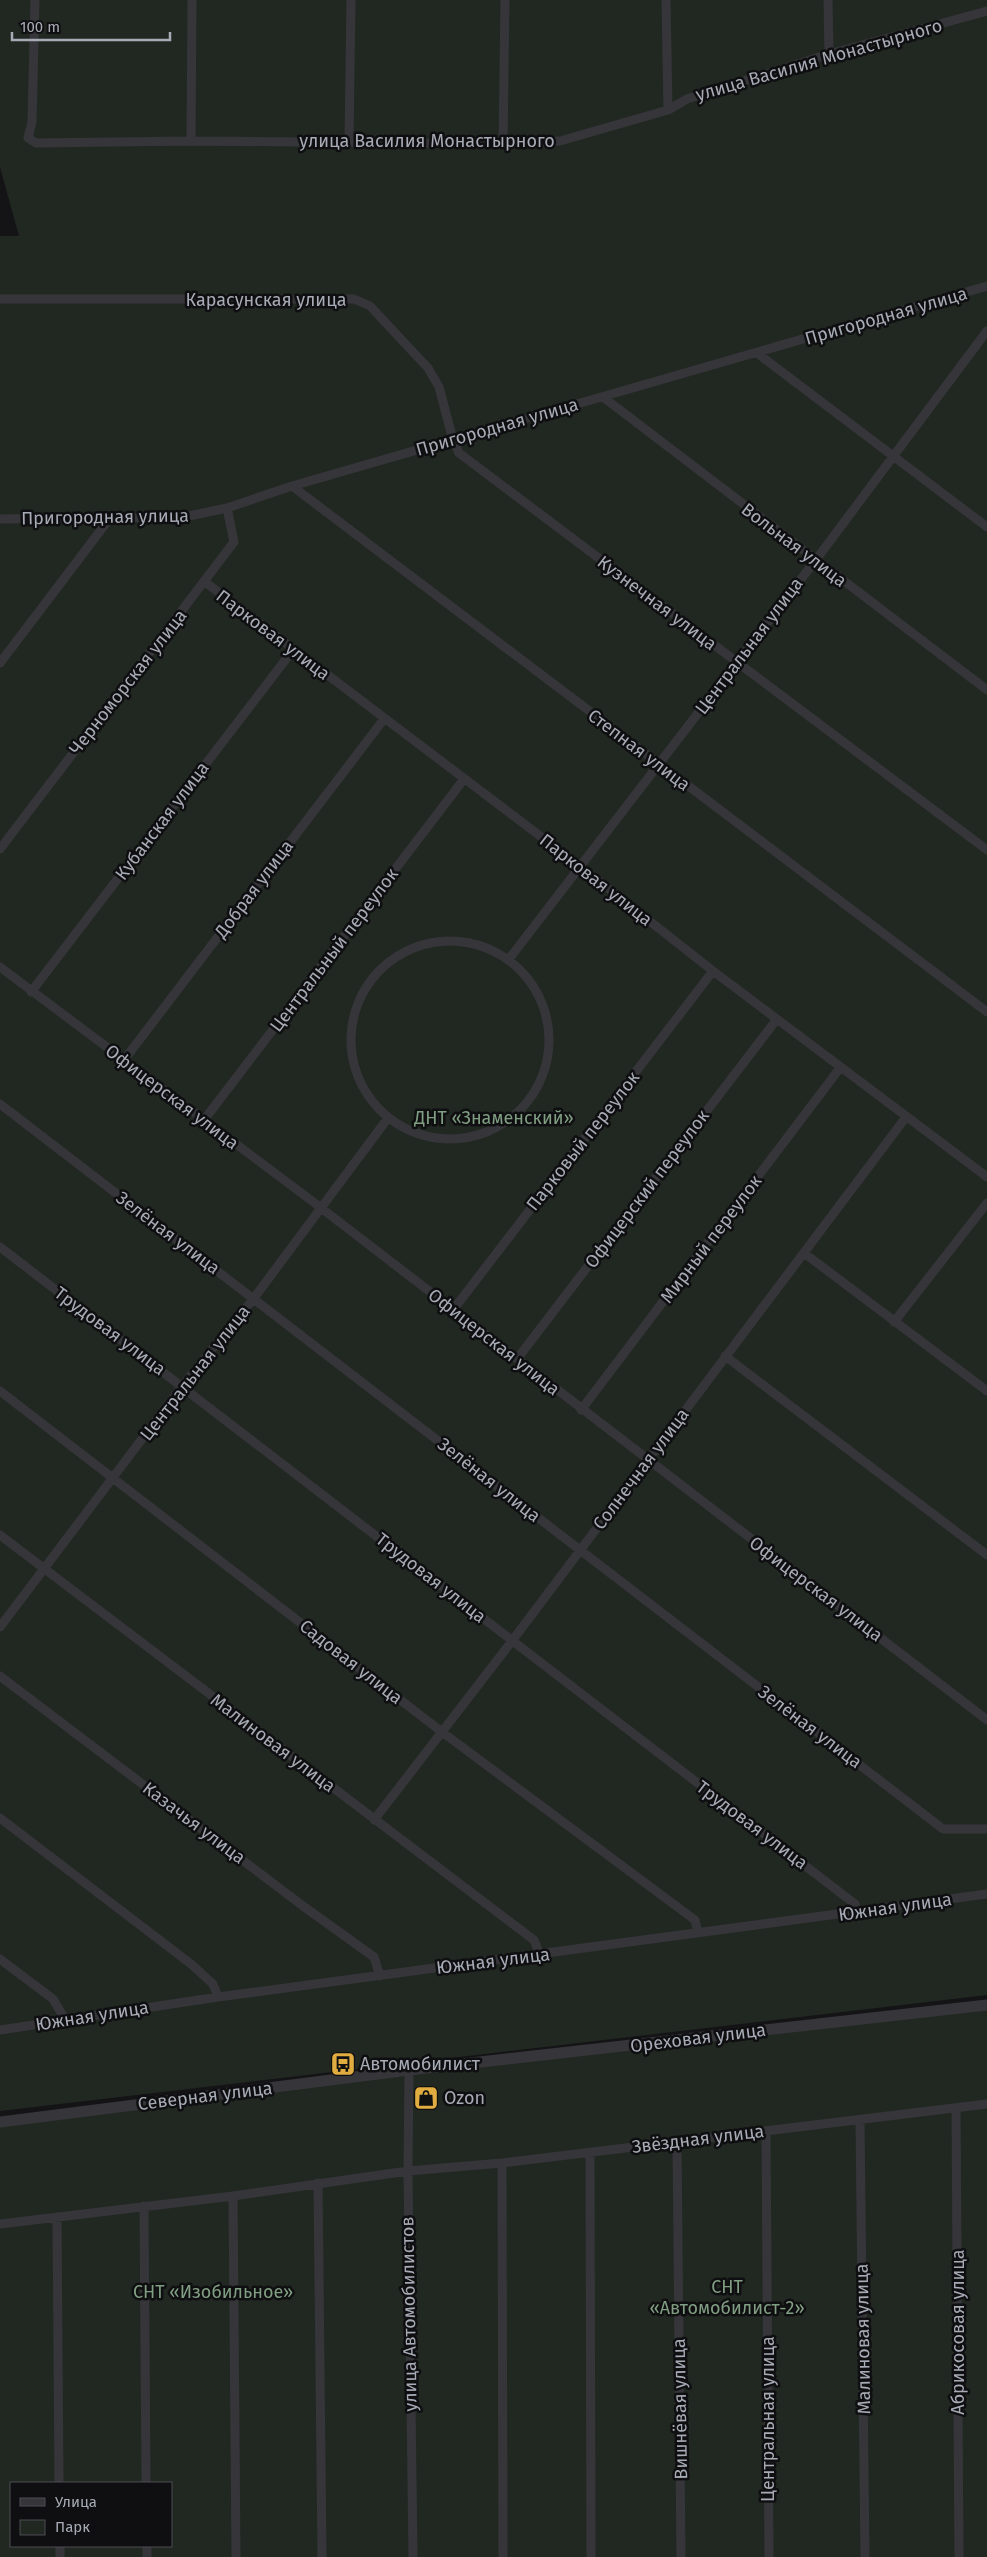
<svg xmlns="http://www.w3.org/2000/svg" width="987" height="2557" font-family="'Fira Sans',sans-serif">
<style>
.green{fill:#212822;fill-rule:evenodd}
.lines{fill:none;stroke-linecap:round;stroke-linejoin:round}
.minor{stroke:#36363a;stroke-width:9}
.tertiary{stroke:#36363a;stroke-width:11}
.labels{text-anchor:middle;stroke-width:5;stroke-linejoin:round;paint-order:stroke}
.street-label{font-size:18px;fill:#a7abb5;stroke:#0f0f11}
.park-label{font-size:18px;fill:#809e82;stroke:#0f0f11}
.poi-label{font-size:18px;fill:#a7abb5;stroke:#0f0f11;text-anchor:start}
</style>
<rect width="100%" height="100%" fill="#141416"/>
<path class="green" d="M0 0H987V1995L0 2111V236H19L0 167Z
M987 2005V2557H0V2122ZM11 2483H171V2546H11Z"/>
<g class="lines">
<path class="minor" d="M35 0 32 122 28 138 36 143 191 141 503 144 560 141 668 110 687 99 829 54 987 11
M666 0 668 110
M828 0 829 54
M191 141 192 0
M349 141 351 0
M503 144 505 0
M0 299H354L370 306 428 368 439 387 453 440 459 453 987 850
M757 353 987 527
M603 397 987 690
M292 486 987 1012
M0 519 184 517 227 508 292 486 987 286
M205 582 581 867 713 971 987 1177
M0 663 110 518
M0 849 234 542 227 508
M351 1040a99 99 0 1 1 198 0a99 99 0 1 1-198 0Z
M509 959 815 561 987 331
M0 967 312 1201 987 1720
M31 992 293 650
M124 1060 384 719
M0 1104 943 1829H987
M204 1120 464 779
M0 1247 855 1904 857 1912
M804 1253 987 1391
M453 1310 713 971
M894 1322 987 1203
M725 1356 987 1555
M517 1359 777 1019
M0 1391 442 1732 695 1920 698 1933
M581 1410 840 1068
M0 1535 534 1940 540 1955
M0 1627 182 1386 254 1298 388 1118
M0 1676 303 1906 374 1957 380 1976
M0 1818 191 1964 213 1984 218 1997
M374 1820 512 1641 906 1117
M0 1959 53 1999 66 2021
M0 2030 218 1997 987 1894
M409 2070 408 2171 413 2557
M956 2108 959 2557
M860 2121 865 2557
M766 2131 769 2557
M677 2142 681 2557
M590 2152 591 2557
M502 2163 503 2557
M318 2183 322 2557
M233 2196 236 2557
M144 2206 146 2483
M57 2217 59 2483
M0 2224 233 2196 408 2171 502 2163 987 2104
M60 2546V2557
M147 2546V2557"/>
<path class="tertiary" d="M0 2122 409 2070 987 2005"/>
</g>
<defs>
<symbol id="bus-square" viewBox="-11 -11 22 22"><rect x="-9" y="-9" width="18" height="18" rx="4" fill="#e1ad41" stroke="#0f0f11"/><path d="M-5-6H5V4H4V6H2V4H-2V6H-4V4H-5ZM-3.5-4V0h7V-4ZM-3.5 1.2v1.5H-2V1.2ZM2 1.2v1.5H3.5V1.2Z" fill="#111"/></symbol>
<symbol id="shop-square" viewBox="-11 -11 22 22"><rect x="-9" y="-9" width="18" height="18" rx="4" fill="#e1ad41" stroke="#0f0f11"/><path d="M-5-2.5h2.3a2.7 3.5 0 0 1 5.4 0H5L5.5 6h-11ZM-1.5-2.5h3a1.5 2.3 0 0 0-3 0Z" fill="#111"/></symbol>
</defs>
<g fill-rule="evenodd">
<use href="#bus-square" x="329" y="2050" width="28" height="28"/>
<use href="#shop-square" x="412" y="2084" width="28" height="28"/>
</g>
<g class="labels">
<g class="street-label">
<text transform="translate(819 60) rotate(-16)" y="6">улица Василия Монастырного</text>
<text x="427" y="147">улица Василия Монастырного</text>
<text x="266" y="306">Карасунская улица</text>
<text transform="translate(886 316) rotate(-16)" y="6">Пригородная улица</text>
<text transform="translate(497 427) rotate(-16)" y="6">Пригородная улица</text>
<text transform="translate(105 517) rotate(-1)" y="6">Пригородная улица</text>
<text transform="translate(794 545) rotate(37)" y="6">Вольная улица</text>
<text transform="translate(657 603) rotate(37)" y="6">Кузнечная улица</text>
<text transform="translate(273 635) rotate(37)" y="6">Парковая улица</text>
<text transform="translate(749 646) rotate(-53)" y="6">Центральная улица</text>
<text transform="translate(128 682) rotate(-52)" y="6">Черноморская улица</text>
<text transform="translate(639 750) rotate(37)" y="6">Степная улица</text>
<text transform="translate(162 821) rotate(-53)" y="6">Кубанская улица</text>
<text transform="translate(596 880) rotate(38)" y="6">Парковая улица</text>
<text transform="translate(254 889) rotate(-53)" y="6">Добрая улица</text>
<text transform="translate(334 950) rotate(-53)" y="6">Центральный переулок</text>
<text transform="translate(172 1097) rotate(37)" y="6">Офицерская улица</text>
<text transform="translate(583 1141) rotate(-52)" y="6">Парковый переулок</text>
<text transform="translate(647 1189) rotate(-53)" y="6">Офицерский переулок</text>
<text transform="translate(168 1233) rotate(37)" y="6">Зелёная улица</text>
<text transform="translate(711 1239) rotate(-53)" y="6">Мирный переулок</text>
<text transform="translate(110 1331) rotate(37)" y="6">Трудовая улица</text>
<text transform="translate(494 1342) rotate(38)" y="6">Офицерская улица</text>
<text transform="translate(195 1373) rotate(-52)" y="6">Центральная улица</text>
<text transform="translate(641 1469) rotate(-53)" y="6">Солнечная улица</text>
<text transform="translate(489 1480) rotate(38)" y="6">Зелёная улица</text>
<text transform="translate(431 1578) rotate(38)" y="6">Трудовая улица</text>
<text transform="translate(816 1589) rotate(37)" y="6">Офицерская улица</text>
<text transform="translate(351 1662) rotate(38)" y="6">Садовая улица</text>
<text transform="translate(810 1727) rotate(37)" y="6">Зелёная улица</text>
<text transform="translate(273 1743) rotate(37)" y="6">Малиновая улица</text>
<text transform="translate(194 1823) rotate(37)" y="6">Казачья улица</text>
<text transform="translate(752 1825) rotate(37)" y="6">Трудовая улица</text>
<text transform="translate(895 1907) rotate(-8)" y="6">Южная улица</text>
<text transform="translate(493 1961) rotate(-7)" y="6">Южная улица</text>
<text transform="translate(92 2016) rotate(-9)" y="6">Южная улица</text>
<text transform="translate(698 2038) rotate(-7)" y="6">Ореховая улица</text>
<text transform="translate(205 2096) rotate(-7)" y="6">Северная улица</text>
<text transform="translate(698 2139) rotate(-7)" y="6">Звёздная улица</text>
<text transform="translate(409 2314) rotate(-91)" y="6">улица Автомобилистов</text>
<text transform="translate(958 2332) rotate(-90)" y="6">Абрикосовая улица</text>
<text transform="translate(863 2339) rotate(-91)" y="6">Малиновая улица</text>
<text transform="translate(680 2409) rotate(-91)" y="6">Вишнёвая улица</text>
<text transform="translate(768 2419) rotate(-90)" y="6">Центральная улица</text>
</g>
<g class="park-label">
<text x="494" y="1124">ДНТ «Знаменский»</text>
<text x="727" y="2293">СНТ<tspan x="727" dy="21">«Автомобилист-2»</tspan></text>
<text x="213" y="2298">СНТ «Изобильное»</text>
</g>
<g class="poi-label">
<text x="360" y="2070">Автомобилист</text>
<text x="444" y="2104">Ozon</text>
</g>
</g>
<rect x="10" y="2482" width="162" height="65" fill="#0f0f11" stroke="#4c4d53"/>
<rect x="20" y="2498" width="25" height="8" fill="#36363a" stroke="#4c4d53"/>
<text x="55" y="2507" font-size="15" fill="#a7abb5">Улица</text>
<rect x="20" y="2520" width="25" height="15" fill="#212822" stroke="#4c4d53"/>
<text x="55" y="2532" font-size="15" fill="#a7abb5">Парк</text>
<path d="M12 32v8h158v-8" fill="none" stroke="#a7abb5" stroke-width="2.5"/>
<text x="20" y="32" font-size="15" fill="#a7abb5" stroke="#0f0f11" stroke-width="4" paint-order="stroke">100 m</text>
</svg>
